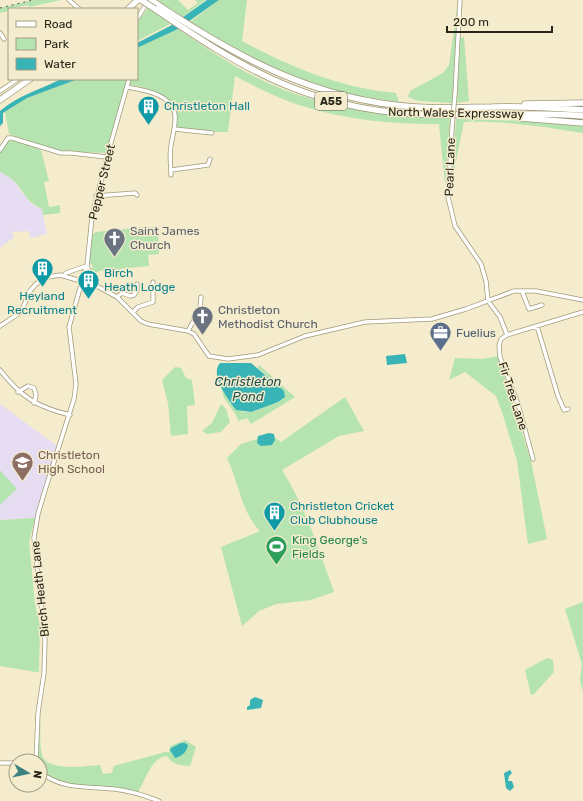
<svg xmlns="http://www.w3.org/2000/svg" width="583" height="801" font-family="Rubik,sans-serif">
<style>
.education{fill:#e6ddf2}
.green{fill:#b6e4b1}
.water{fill:#39b4b6}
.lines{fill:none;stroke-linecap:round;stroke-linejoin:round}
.minor-casing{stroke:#a19a7b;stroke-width:5}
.highway-casing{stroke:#a19a7b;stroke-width:7}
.minor{stroke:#fff;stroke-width:3.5}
.highway{stroke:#fff;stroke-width:5.5}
.rail{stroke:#595544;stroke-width:1;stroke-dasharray:2 4;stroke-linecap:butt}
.minor-bridge-casing{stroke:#a19a7b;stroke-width:5;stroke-linecap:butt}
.highway-bridge-casing{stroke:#a19a7b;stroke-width:7;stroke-linecap:butt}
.minor-bridge{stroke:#fff;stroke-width:3.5}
.highway-bridge{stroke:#fff;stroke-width:5.5}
.labels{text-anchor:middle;stroke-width:3;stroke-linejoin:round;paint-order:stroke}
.shield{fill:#f4eccc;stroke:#65614f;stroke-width:1}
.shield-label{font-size:11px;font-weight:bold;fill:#282519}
.culture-label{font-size:12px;fill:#0d838f;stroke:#f4eccc;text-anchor:start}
.street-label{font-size:12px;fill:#282519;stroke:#f4eccc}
.worship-label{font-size:12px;fill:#5b616d;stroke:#f4eccc;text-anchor:start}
.service-label{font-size:12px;fill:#4e5e75;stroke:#f4eccc;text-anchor:start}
.education-label{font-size:12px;fill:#785e54;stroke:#f4eccc;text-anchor:start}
.leisure-label{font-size:12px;fill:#27864d;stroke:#f4eccc;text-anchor:start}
.water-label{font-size:13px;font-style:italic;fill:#1e5152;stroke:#f4eccc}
</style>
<rect width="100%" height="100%" fill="#f4eccc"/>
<path class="education" d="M0 172 15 181 19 189 33 205 42 209 47 234 30 238 29 231 12 232 14 237 0 248Z
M0 404 57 446 35 518 0 520Z"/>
<path class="green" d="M33 0H61L29 7 28 5 9 9 8 11 0 13V8Z
M157 0H178L188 10 198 3 195 0H205L183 17Z
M219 0H247L242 41C291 67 340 88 396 93L399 102C371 98 343 94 316 85 271 72 229 47 190 22Z
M148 8 170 24 137 41V23Z
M457 8 458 16 452 103 418 101 408 97 410 91 443 73 449 65Z
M178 29C209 50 241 72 275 86 330 110 391 115 450 118L445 185 439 124C392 124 344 120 299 105 277 98 256 87 235 76L228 132H200L177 128C174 123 178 115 175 110 166 95 146 86 130 85L131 79H137V48Z
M464 37 469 101 457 103 460 38Z
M78 79H127L106 153 54 151 9 134 5 112 27 98Z
M456 119 532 121 583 126V133C544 127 503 120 464 122L450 190Z
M14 140 41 150 49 181 44 182 49 207 60 205V213L43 215 42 209C29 203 24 194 16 183 12 178 5 175 0 172V153L7 142Z
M142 227H158L159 254 148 255 149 266 99 271 95 274V279L91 269 93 266 89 262 92 235 96 232Z
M498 356 531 461 547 539 528 544 517 461 502 412 496 396 465 372 449 380 455 358 482 359Z
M259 365 295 397 251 424 247 418 238 421 236 415 224 398 220 384C226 396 234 415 251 412 260 410 268 404 278 402L279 386 258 368Z
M175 367 181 368 186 378 192 380 195 405 187 406 188 434 171 436 168 403 162 380Z
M345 397 364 431 339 436 282 470C306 508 319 550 334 592L311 600 276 604 259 611 242 626 221 547 260 531C241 512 239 482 227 458L241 444 257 439V443L275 440 274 437 281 442Z
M221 404 226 409 230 422 221 432 207 434 202 431 212 423Z
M0 470 17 489 0 505Z
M35 518 29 542 35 603 40 626 39 672H36L0 666V520Z
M583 602V692L580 680 582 664 565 609Z
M547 658 553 660 554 672 534 694 531 695 525 670Z
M42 692C42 704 37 751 44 759 53 771 87 766 100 765L103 774 112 773 114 766 165 752H169L170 746 185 740 196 747 190 766C179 765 173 765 167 756 151 758 146 779 138 792 129 790 119 787 110 787 92 785 40 788 40 761H38Z"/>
<path class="water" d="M207 0H219L178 29 137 48V43L172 25Z
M61 79H78L27 98 3 113V123L0 126V111C19 95 39 90 61 79Z
M405 354 407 363 387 365 386 356Z
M220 363H251L284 391 285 397 278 402 251 412 236 410C229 400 209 375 220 363Z
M269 433 274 434 275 440 272 445 261 446 257 443 258 436Z
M255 697 263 700 261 708 247 710V707L250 705V700Z
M181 743H185L188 745C187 752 181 757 175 758L170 750 171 748Z
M510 770 512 773 509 776 508 781H512L514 787 510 791 506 788 504 773Z"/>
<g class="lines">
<defs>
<path id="minor" d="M69 0 79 9
M137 19 145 6
M0 33 4 39
M127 87C144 90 172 94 175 115 176 126 172 137 171 146 169 155 171 166 171 175
M0 91 18 79
M455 94 460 0
M452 128 448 197 455 226 481 264 486 281 488 301
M174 129 212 133
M0 150 8 138H12L61 153H71L107 157
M171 170 208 165 210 159
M96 196 135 193 137 195
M64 275 66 273 86 266
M95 285 87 266 92 217 107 157 129 79
M522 291 529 309 542 305
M117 297 122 293 130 296 134 295 137 290V284
M488 301 500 317 507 335 583 312
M133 312 138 307 153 302V282
M0 326 21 312 30 291 36 284 48 277 60 275 95 285 104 290 117 297 141 321 148 324 188 331 194 334 209 356 228 359 258 355 305 336 365 322 432 319 466 309 514 291H536L583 300
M537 326 558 396 564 410 568 409
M188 331 200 309 201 297
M507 335 501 339 499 345 500 357 518 404 533 459
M0 370C21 397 37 407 70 415
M18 392 28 386 34 388 36 395 34 403
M36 761 38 713 44 673 45 640 34 538 38 514 46 487 74 399 76 384 69 327 86 267
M0 763H16
M40 772C62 790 88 786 114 789 130 791 144 795 159 801"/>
<path id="highway" d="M151 0C234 56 315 101 417 107 442 109 467 107 492 107 522 106 553 108 583 110
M128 9 137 1
M155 9C240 67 307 108 414 114 470 117 527 111 583 116
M0 100 30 79
M525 104 583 103
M521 118 583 123"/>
</defs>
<use href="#minor" class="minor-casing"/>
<use href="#highway" class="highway-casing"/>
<use href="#minor" class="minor"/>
<use href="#highway" class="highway"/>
<path class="rail" d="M0 8 33 0"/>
<defs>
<path id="minor-bridge" d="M452 128 455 94"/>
<path id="highway-bridge" d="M141 0 155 9"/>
</defs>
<use href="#minor-bridge" class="minor-bridge-casing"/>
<use href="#highway-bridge" class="highway-bridge-casing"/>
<use href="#minor-bridge" class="minor-bridge"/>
<use href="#highway-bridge" class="highway-bridge"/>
</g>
<defs>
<symbol id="building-pin" viewBox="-11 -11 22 30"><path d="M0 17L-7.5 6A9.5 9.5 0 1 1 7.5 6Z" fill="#0f9aa8" stroke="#f4eccc"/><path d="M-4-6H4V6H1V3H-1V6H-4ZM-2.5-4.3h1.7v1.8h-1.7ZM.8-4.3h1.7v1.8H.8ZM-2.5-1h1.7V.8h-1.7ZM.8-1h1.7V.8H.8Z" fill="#fff"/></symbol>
<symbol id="church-pin" viewBox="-11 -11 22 30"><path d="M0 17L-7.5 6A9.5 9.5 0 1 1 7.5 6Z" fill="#6b7280" stroke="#f4eccc"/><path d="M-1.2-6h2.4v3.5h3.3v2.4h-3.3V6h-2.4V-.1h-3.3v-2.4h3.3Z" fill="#fff"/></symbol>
<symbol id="office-pin" viewBox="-11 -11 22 30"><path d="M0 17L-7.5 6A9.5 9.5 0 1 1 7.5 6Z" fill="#5c6f8a" stroke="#f4eccc"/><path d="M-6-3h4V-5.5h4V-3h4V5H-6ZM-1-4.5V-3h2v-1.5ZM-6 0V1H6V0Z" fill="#fff"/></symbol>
<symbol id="school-pin" viewBox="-11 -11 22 30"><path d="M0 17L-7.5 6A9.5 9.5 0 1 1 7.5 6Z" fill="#8d6e63" stroke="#f4eccc"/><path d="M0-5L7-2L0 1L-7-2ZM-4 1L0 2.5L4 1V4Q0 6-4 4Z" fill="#fff"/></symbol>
<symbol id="stadium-pin" viewBox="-11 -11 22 30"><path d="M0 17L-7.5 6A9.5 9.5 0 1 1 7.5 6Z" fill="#2e9e5b" stroke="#f4eccc"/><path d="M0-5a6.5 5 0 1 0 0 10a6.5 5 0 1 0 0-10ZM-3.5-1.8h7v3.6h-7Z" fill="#fff"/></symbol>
</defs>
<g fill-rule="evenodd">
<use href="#building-pin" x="136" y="94" width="25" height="34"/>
<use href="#church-pin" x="102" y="226" width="25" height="34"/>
<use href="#building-pin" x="30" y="256" width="25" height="34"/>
<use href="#building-pin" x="76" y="268" width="25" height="34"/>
<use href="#church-pin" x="190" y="304" width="25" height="34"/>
<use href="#office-pin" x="428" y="320" width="25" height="34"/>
<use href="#school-pin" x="10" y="450" width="25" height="34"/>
<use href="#building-pin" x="262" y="500" width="25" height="34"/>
<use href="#stadium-pin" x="264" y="534" width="25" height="34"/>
</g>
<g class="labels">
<rect class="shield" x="315" y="92" width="32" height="18" rx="3"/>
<g class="shield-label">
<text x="331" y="105">A55</text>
</g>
<g class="culture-label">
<text x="164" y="110">Christleton Hall</text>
<text x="104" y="277">Birch<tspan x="104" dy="14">Heath Lodge</tspan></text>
<text x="42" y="300" text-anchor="middle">Heyland<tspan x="42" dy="14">Recruitment</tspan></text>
<text x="290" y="510">Christleton Cricket<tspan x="290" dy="14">Club Clubhouse</tspan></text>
</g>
<g class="street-label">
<text transform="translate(456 113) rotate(1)" y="4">North Wales Expressway</text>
<text transform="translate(450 167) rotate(-88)" y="4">Pearl Lane</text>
<text transform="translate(102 182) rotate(-76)" y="4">Pepper Street</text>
<text transform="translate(513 396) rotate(72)" y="4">Fir Tree Lane</text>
<text transform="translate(40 589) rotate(-96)" y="4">Birch Heath Lane</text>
</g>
<g class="worship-label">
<text x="130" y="235">Saint James<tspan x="130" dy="14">Church</tspan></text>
<text x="218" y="314">Christleton<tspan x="218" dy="14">Methodist Church</tspan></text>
</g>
<g class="service-label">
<text x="456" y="337">Fuelius</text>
</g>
<g class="education-label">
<text x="38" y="459">Christleton<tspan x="38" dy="14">High School</tspan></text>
</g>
<g class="leisure-label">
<text x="292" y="544">King George's<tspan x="292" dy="14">Fields</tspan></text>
</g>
<g class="water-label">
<text x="248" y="386">Christleton<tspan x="248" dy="15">Pond</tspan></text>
</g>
</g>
<rect x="8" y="8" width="130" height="72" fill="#f4eccc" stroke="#a29c84"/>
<rect x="16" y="21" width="20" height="6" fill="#ffffff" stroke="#a29c84"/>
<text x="44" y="28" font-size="12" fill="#282519">Road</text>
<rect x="16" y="38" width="20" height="12" fill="#b6e4b1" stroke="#a29c84"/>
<text x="44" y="48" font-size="12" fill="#282519">Park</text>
<rect x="16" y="58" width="20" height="12" fill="#39b4b6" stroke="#a29c84"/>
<text x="44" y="68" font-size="12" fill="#282519">Water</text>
<g transform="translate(28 773) rotate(99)"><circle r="19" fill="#f4eccc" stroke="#a29c84"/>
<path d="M0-3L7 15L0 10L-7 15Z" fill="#3b8381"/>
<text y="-6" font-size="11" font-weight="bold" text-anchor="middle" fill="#282519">N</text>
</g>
<path d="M447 26v6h105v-6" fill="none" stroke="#282519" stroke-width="2"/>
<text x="453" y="26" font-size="12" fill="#282519" stroke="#f4eccc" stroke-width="3" paint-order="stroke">200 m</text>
</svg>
